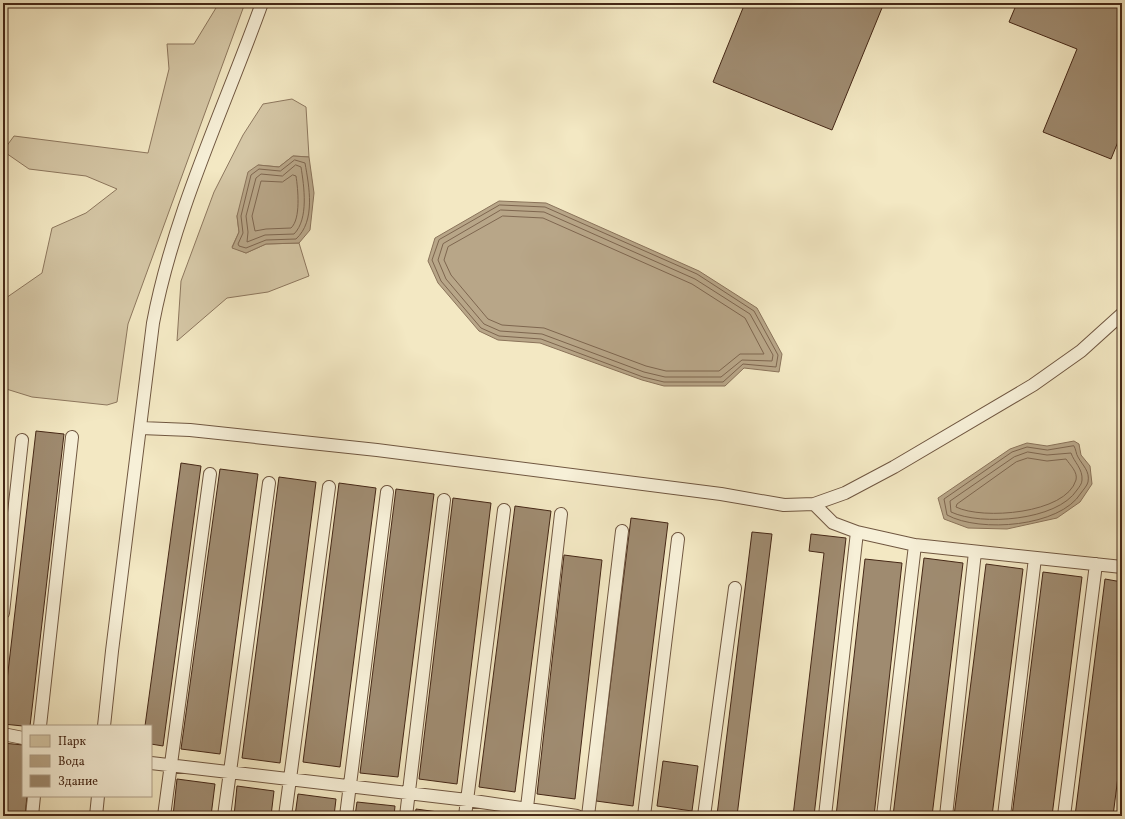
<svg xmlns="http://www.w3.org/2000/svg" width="1125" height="819" font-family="Vollkorn,serif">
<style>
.green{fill:#d5c7a6;stroke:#8d775e}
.water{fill:#b8a688;stroke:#8a735a}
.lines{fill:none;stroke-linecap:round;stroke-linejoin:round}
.shore{stroke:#7e664f;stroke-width:1}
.building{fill:#9f8b70;stroke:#452716}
.lane-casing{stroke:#705741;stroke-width:14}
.lane{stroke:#f7f0d8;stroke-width:12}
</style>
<rect width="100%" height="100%" fill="#f3e8c3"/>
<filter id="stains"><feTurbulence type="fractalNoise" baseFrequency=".005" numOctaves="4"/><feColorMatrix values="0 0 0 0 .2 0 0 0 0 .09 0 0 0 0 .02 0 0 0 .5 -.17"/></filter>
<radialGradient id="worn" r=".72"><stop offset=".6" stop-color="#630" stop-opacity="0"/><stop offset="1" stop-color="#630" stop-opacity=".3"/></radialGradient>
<path class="green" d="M219 3H245L128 324 117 402 107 405 32 397 3 388V300L42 273 52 228 86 213 117 189 86 176 29 169 3 151 14 136 148 153 169 69 167 44H194Z
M292 99 306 107 309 157 293 156 279 167 258 165 237 216 239 232 232 247 246 253 266 244 299 243 309 276 268 292 227 298 177 341 181 281 214 192 243 135 263 104Z"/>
<path class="water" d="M293 156 309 157 314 193 310 230 299 243 266 244 246 253 232 248 239 232 237 216 248 172 258 165 279 167Z
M499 201 546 203 699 271 757 308 782 354 779 372 744 368 725 386H664L642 380 540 343 498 340 479 331 438 283 428 261 435 238Z
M1074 441 1079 444 1081 455 1090 466 1092 484 1080 502 1057 518 1007 529 968 528 944 519 938 498 1010 449 1027 443 1047 446Z"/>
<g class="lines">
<path class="shore" d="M295 160 305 163C309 186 316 221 296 239L266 240 246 248 239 246 238 244 243 233 241 216 251 175 259 169 280 171Z
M296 165 301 167C304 186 309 219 294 234L265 235 247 242 248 232 246 216 256 178 261 174 282 176Z
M293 175 296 176C298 189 301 219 291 228L266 229 255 231 252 216 261 181 282 182Z
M500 205 545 207 697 274 754 311 778 355 776 367 743 364 723 382H664L643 377 541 339 499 336 481 328 441 281 432 260 439 240Z
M501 210 544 212 695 279 750 314 773 355 772 361 742 360 721 377H665L644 372 542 334 500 331 484 324 446 279 438 260 443 244Z
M503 216 543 218 692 284 745 318 764 354H740L719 371H666L646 366 544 328 502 325 488 319 451 275 444 260 448 247Z
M1074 446C1076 449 1076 454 1078 457 1083 466 1090 471 1088 482 1087 486 1083 490 1081 493 1060 527 980 533 947 515L944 499 1012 452 1027 447 1047 450Z
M1028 452 1047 455 1071 453C1074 462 1083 469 1082 480 1082 484 1079 487 1077 490 1057 521 981 526 951 512L950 501 1014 457Z
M1028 458 1047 461 1066 459C1070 465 1078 472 1076 480 1066 514 982 520 956 507L957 504 1016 462Z"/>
</g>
<path class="building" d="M745 3H884L832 130 713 82Z
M1017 3H1122V132L1111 159 1043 132 1077 49 1009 22Z
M36 431 64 434 30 726H23L3 724V715Z
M181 463 201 466 163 746 151 744V726H145Z
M220 469 258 474 220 754 181 749Z
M279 477 316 482 280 763 242 758Z
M339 483 376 488 340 767 303 762Z
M396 489 434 494 398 777 360 773Z
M453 498 491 503 457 784 419 779Z
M515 506 551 511 515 792 479 787Z
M631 518 668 523 633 806 596 801Z
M752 532 772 534 737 816H720L717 815Z
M811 534 846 538 814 816H793L824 553 809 551Z
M564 555 602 560 575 799 537 794Z
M924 558 963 563 932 816H893Z
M865 559 902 563 874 816H836Z
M986 564 1023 569 992 816H954Z
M1043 572 1082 577 1052 816H1012Z
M1105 579 1122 582V745L1113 816H1075Z
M3 743 23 745V796H27L25 816H3Z
M663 761 698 766 692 811 657 806Z
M177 779 215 784 211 816H173Z
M237 786 274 791 271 816H234Z
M298 794 336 799 334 816H295Z
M357 802 395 806 394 816H355Z
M416 809 453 814V816H415Z"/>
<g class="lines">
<defs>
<path id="lane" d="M141 428 190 430 377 450 721 494 784 505 814 504 845 493 894 467 1033 385 1081 351 1122 314
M814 504 833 523 857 532 915 545 1122 567
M3 613 22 440
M40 726 72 437
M104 726 112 651 153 323C174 212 224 109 262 3
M3 734 23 738
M151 763 467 800 577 816
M32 816 34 796
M96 816 98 796
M164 816 210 474
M224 816 269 483
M285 816 329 487
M346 816 387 492
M406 816 444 500
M465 816 504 510
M526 816 561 514
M588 816 622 531
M644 816 678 539
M704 816 735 588
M825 816 857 532
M883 816 915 545
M946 816 975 552
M1004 816 1035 558
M1064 816 1096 564"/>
</defs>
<use href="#lane" class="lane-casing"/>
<use href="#lane" class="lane"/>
</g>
<rect width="1125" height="819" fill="none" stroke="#f3e8c3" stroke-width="16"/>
<rect x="4" y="4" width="1117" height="811" fill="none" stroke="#452716" stroke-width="2"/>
<rect x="8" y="8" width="1109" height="803" fill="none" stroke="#452716"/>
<rect x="22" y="725" width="130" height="72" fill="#f7f0d8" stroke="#b0a08a"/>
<rect x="30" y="735" width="20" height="12" fill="#d5c7a6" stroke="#b0a08a"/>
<text x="58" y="745" font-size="12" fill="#452716">Парк</text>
<rect x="30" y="755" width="20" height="12" fill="#b8a688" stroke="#b0a08a"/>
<text x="58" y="765" font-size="12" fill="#452716">Вода</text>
<rect x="30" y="775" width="20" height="12" fill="#9f8b70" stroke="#b0a08a"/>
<text x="58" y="785" font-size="12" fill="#452716">Здание</text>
<rect width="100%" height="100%" filter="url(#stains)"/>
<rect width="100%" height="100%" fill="url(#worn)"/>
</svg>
